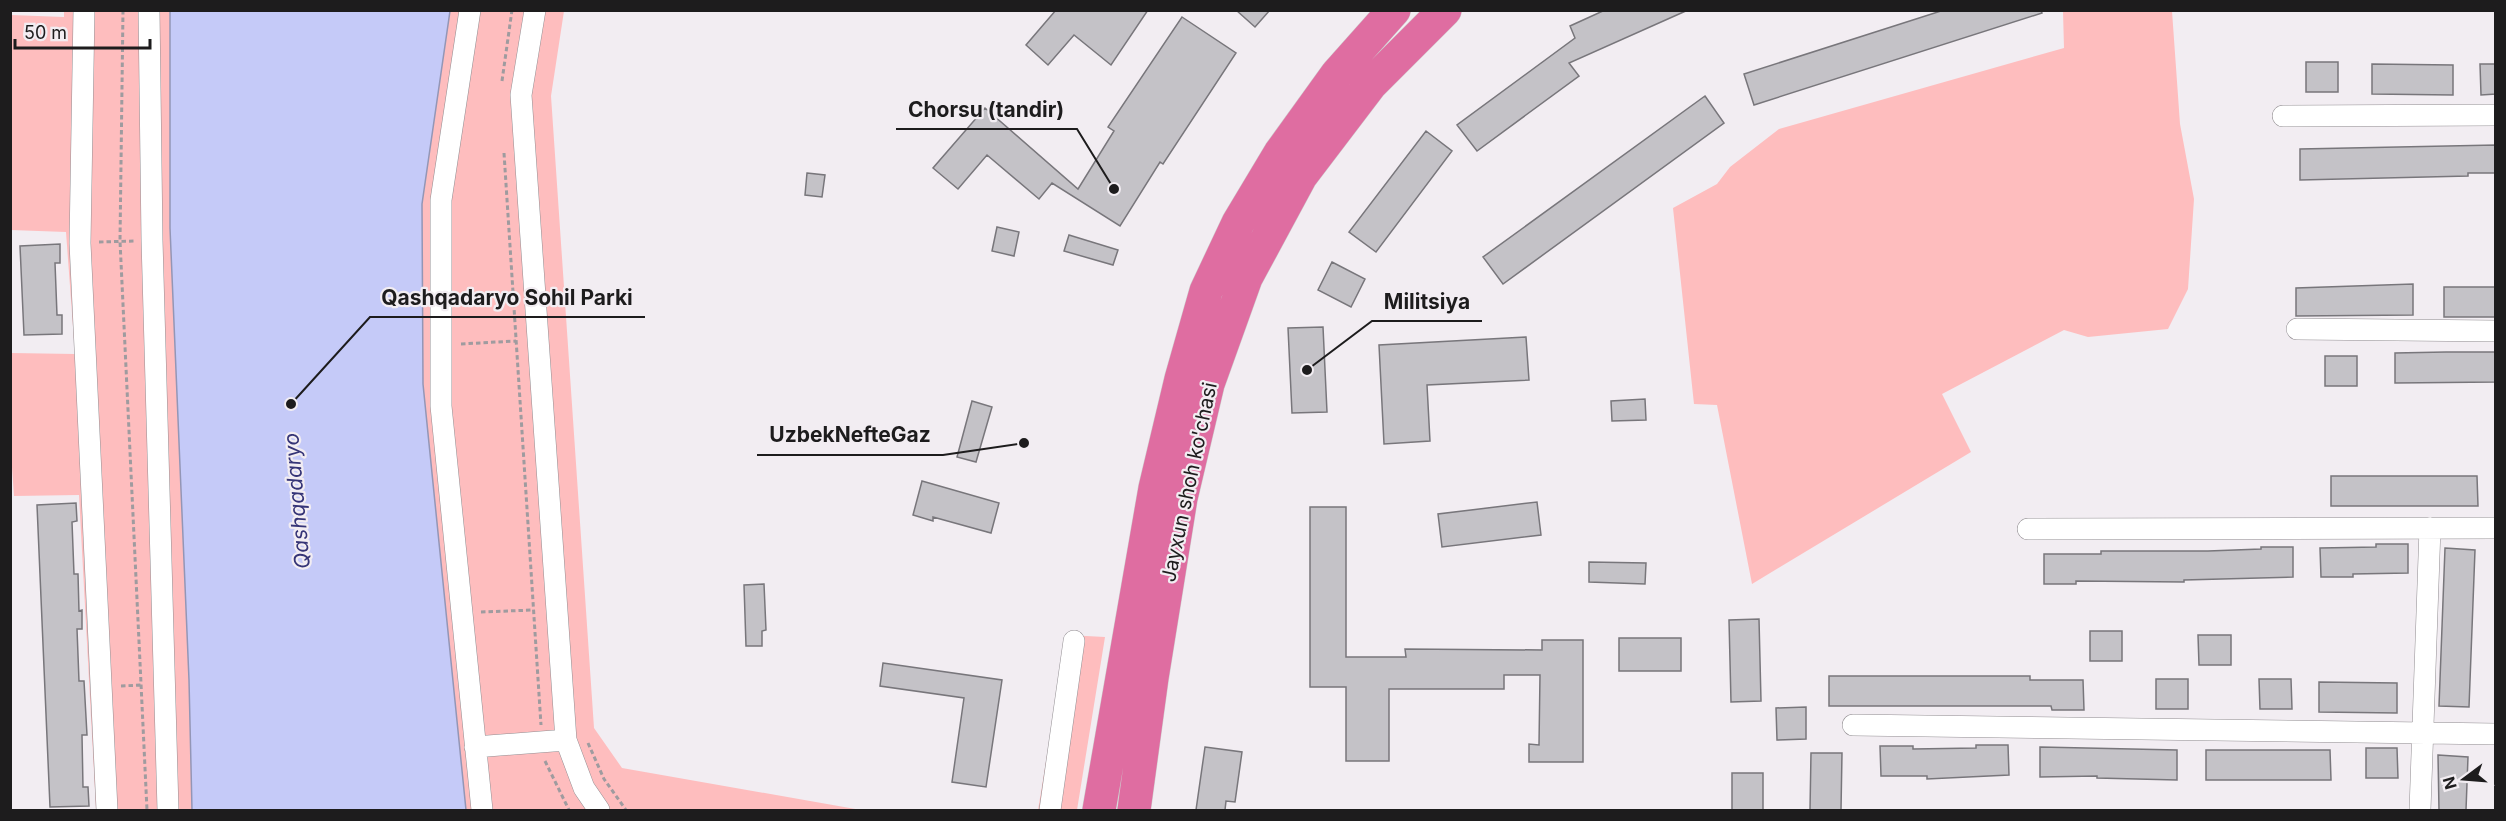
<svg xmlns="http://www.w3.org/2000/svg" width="2506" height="821" font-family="Inter,sans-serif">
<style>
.green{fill:#febdbe}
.water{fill:#c5caf8;stroke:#9396b6;stroke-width:1.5}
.building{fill:#c4c2c7;stroke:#78767b;stroke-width:1.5}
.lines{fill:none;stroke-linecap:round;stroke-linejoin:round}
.street-casing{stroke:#928e92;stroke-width:22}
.highway-casing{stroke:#cdcdcd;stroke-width:34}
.path{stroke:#9f9b9f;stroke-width:3;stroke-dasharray:4.5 3;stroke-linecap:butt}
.street{stroke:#fff;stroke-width:21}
.highway{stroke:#df6da1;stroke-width:33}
.labels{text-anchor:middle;stroke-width:4.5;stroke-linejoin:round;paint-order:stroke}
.street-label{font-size:20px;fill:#1d1c1d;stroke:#f2edf2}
.water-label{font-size:21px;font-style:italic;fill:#353477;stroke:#f2edf2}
.leader{fill:none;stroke:#1d1c1d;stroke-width:2}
.callout-dot{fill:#1d1c1d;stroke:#f2edf2;stroke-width:2}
.callout-label{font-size:21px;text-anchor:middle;font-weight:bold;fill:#1d1c1d;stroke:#f2edf2;stroke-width:4.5;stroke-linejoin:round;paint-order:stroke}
</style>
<rect width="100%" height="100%" fill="#f2edf2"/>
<path class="green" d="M64 10 564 11 551 96 594 728 622 768 861 810H96L79 495 14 496 11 453V353L75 354 66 232 11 230V15L64 17Z
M2063 11H2172L2180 124 2194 199 2188 289 2168 329 2088 337 2064 330 1942 394 1971 452 1752 584 1717 405 1694 404 1673 208 1717 184 1730 167 1779 129 2064 48Z
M1067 635 1105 637 1077 810H1038Z"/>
<path class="water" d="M170 11H450L422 204 423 384 466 810H192L189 680 170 228Z"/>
<path class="building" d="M1056 10H1148L1111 65 1074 35 1048 65 1026 45Z
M1236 10H1270L1255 27Z
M1605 10H1688L1569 63 1579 76 1477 151 1457 125 1575 38 1570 26Z
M1944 10H2041L2042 13 1754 105 1744 74Z
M1182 17 1236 53 1163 164 1160 162 1120 226 1052 183 1039 199 987 155 958 189 933 168 985 108 1078 189 1114 131 1108 127Z
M2306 62H2338V92H2306Z
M2372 64 2453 65V95L2372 94Z
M2480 64H2496V94L2481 95Z
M1705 96 1724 123 1503 284 1483 257Z
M1426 131 1452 151 1376 252 1349 232Z
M2496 145V173H2468V176L2300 180V149Z
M807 173 825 175 822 197 805 195Z
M997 227 1019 232 1014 256 992 251Z
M1069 235 1118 250 1113 265 1064 251Z
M60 244V263H55L57 315H62V334L24 335 20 246Z
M1332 262 1365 279 1351 307 1318 290Z
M2413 284V315L2296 316V288Z
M2444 287H2496V317H2444Z
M1323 327 1327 412 1292 413 1288 328Z
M1526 337 1529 380 1427 385 1430 441 1384 444 1379 345Z
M2446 352H2496V382L2395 383V353Z
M2325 356H2357V386H2325Z
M1645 399 1646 420 1612 421 1611 401Z
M972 401 992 407 976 462 957 457Z
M2331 476H2477L2478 506H2331Z
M922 481 999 503 991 533 933 517V521L913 515Z
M1537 502 1541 535 1442 547 1438 514Z
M76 503 77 521 72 522 74 574H78L79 611 82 610V629H77L79 681H84L87 735H82L83 787H88L89 806 50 807 37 505Z
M1310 507H1346V657H1406L1405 649 1542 650V640H1583V762H1529V744L1539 745 1540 675H1504V689H1389V761H1346V687H1310Z
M2376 544H2408V573L2353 574V577H2321L2320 548 2376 547Z
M2261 547H2293V577L2184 580V582L2076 581V584H2044V554H2101V551H2208L2261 549Z
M2445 548 2475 550 2469 707 2439 706Z
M1589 562 1646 563 1645 584 1589 582Z
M764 584 766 630 762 631V646H746L744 585Z
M1759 619 1761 701 1731 702 1729 620Z
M2090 631H2122V661H2090Z
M2198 635H2231V665H2199Z
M1619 638H1681V671H1619Z
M883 663 1002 680 986 787 952 782 964 698 880 686Z
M1829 676H2030V680H2083L2084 710H2052L2051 706H1829Z
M2156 679H2188V709H2156Z
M2259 679H2291L2292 709H2260Z
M2319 682 2397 683V713L2319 712Z
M1806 707V739L1777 740 1776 708Z
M1976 745H2008L2009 775 1927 779V776H1881L1880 746H1913V749L1976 748Z
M1205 747 1242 752 1235 802 1226 801 1225 810H1196Z
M2040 747 2177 750V780L2097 778V776L2040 777Z
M2366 748H2397L2398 778H2366Z
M2206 750H2330L2331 780H2206Z
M1811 753H1842L1841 810H1810Z
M2438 755 2468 757 2466 810H2439Z
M1732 773H1763V810H1732Z"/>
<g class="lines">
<defs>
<path id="street" d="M84 10 80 243 107 810
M149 10 152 240 168 810
M470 10 441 200V406L482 810
M535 10 521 95 566 740 584 788 599 810
M2283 116 2496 115
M2297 329 2496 331
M2028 529 2496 528
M1853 725 2496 734
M475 747 566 740
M1050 810 1074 641
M2420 810 2430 528"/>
<path id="highway" d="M1099 810 1155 488 1181 379 1206 291 1238 223 1280 153 1337 74 1394 10
M1134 810 1152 678 1181 498 1208 384 1246 278 1301 176 1371 84 1445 10"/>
</defs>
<use href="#street" class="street-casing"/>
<use href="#highway" class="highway-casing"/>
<path class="path" d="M123 10 120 241 147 810
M502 81 512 10
M504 153 541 725
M99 242 135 241
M461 344 516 341
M481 612 533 610
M121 686 141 685
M588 743 604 779 626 810
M545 761 569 810"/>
<use href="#street" class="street"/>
<use href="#highway" class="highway"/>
</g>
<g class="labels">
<g class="street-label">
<text transform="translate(1189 482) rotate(-78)" y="7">Jayxun shoh ko'chasi</text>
</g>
<g class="water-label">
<text transform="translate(297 501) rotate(-95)" y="7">Qashqadaryo</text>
</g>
</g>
<path class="leader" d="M1114 189L1077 129H896M291 404L370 317H645M1307 370L1372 321H1482M1024 443L943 455H757"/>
<g class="callout-dot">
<circle cx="1114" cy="189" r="6"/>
<circle cx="291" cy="404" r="6"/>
<circle cx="1307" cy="370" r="6"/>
<circle cx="1024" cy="443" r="6"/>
</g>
<g class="callout-label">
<text x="986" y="117">Chorsu (tandir)</text>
<text x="507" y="305">Qashqadaryo Sohil Parki</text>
<text x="1427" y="309">Militsiya</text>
<text x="850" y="442">UzbekNefteGaz</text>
</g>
<rect width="2506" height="821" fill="none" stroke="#1d1c1d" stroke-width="24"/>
<g transform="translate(2464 779) rotate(254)" stroke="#f2edf2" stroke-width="4.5" paint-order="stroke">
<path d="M0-4.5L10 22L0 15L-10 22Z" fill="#1d1c1d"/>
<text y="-9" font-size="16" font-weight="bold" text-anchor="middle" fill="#1d1c1d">N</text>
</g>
<path d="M15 39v9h135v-9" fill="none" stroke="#1d1c1d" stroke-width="3"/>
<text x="24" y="39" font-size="18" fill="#1d1c1d" stroke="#f2edf2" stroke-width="4.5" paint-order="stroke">50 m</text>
</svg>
